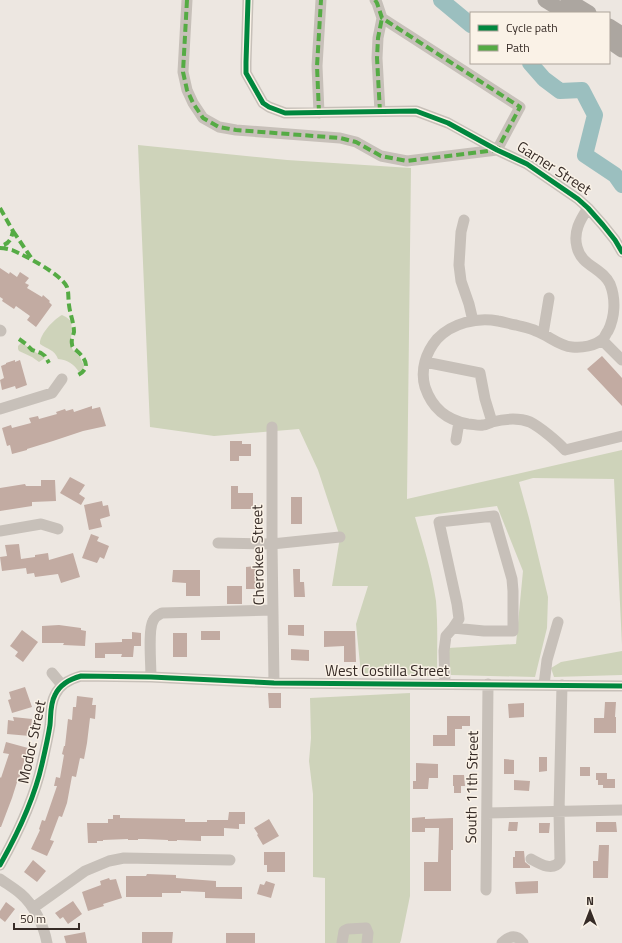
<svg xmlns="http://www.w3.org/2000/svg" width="622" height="943" font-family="'Titillium Web',sans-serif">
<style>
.green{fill:#ced3ba}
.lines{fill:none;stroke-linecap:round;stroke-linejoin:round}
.river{stroke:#9bbfbf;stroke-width:16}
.building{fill:#c2aba2}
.minor{stroke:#c7c0b9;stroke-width:11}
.highway{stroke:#aca6a0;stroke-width:15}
.quiet{stroke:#55ab44;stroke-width:4;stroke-dasharray:8 4;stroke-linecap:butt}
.cycleway-casing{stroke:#faf2e7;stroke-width:8}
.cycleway{stroke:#00873e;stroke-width:5}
.labels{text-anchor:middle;stroke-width:3;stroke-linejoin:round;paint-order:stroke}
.street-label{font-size:15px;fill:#372c27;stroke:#faf2e7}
</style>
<rect width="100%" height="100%" fill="#ede7e1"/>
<path class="green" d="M138 145 287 160 411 168 407 499 622 450V645L614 479 533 478 519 482 529 518 548 597 547 628 535 677 451 675 448 648 516 644 523 571 497 506 415 517C423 544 432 572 436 601 438 626 437 651 437 676L361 674 356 624 368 586H332L340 537 318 470 299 429 214 436 150 427Z
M62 315 66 317 71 321 72 331 70 345 73 350 80 357 84 366 83 369 79 372C74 364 68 360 58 359 55 350 47 349 40 344 39 335 54 319 62 315Z
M22 342C25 344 27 347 30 349 35 353 40 353 45 358L39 362 32 357 19 351 18 349V346Z
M622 651V675L554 677 551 668 561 662Z
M410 693V896L401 940 400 943H325V878L313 877V794L309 761 311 738 310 698Z"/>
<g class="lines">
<path class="river" d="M441 0 471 25
M530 63 544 79 560 91 582 90 595 115 585 155 615 175 622 185"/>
</g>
<path class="building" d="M0 268 9 274 10 272 17 277 20 272 29 278 25 283 29 285 27 288 42 297 43 295 50 301 49 302 52 305 36 327 27 320 30 316 16 306 14 309 2 301 3 299 0 297Z
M602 356 622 378V406L587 369Z
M15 360V362L20 360 27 385 16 389 15 386 2 390 0 380 4 378 1 366 6 364V363Z
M92 406V409L100 407 106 426 83 431 53 441 27 449V450L12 454 10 445 7 446 2 428 11 425 12 428 31 423 29 418 38 416 39 419 57 414 56 412 65 409 66 411 73 409 74 412Z
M230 441H242V444H251V456H239V461H230Z
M70 477 85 485 79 494 85 498 81 505 60 493Z
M41 480H55L56 501 32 502V506L0 511V488L25 484 26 486H41Z
M231 486H238V493H253V509H231Z
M291 497H302V524H291Z
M102 501 103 506 108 505 110 516 100 519 102 527 89 530 84 505Z
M91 534 99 537 97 541 109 546 104 559 100 557 97 563 82 558Z
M19 544 21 559 35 557V555L48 553 49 560 73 553 80 577 61 583 58 574 35 577 34 573 27 574 26 568 2 571 0 557 7 556 5 545Z
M257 566 258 589H246V567Z
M293 569H300V582H304L305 597H294Z
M173 570H200V596H186V583L172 582Z
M227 586H242V604H227Z
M59 625 81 628V630L86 631 85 646 63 645 64 643H42V626Z
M288 625H304V636L288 635Z
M22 630 38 642 23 662 15 656 18 652 10 646Z
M201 631H220V640H201Z
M324 631H355L356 662H344V646L324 647Z
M132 632 141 633V646H134L133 657H121L122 654H105V658H95V643L122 642V639H132Z
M173 633H187V657H173Z
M291 649 309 650V661L291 660Z
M25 687 32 707 12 713 8 700 11 699 9 692Z
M268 693H281V708H269Z
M77 696 93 698 92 705H96L95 719 90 718 87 743 84 759 80 758 76 777 72 776 67 803 62 817 59 816 50 840 54 841 47 856 31 849 40 830 39 829 42 820 45 821 57 786H54L56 777 60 778 64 755 62 754 64 746H65L68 719 72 720 73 707H76Z
M605 702H616L615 717H616V733H594V718H604Z
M524 703V717L509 718 508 704Z
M447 716H470V726H462V729H455V746H433V735H447Z
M13 717 32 719 30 736 7 734 8 720 14 721Z
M6 742 28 748 19 779H18L12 798 1 827H0V777L1 778 9 754 3 753Z
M539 757H547V771L539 772Z
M504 759 514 760V774H504Z
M416 763 438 764V778H429L428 789H413V781H416Z
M580 767H590V776H580Z
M596 773H607V779H615V788H603V785H598V780H596Z
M453 775H464L465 786H461V793H454V786H453Z
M514 780 530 781 529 791 514 790Z
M229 812H245V824H239V829L224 828V836H201V841L177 840V841H168V840L144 839H138V840H128V839L103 840V841H97V843H88L87 823H108V819H113V815H120V818L185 819V822H207V820H228Z
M425 817V819L453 818V850H451V891H424V862H438L439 828H425V832H412V818Z
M269 819 279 836 263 845 257 835 258 834 254 828Z
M509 822H518L517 831H508Z
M596 822H616L617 832H596Z
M539 823H550L549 833H539Z
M599 845H609L608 878H593V861H598Z
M515 851H524L525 862 530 866V868H513V857H515Z
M264 852H285V872H267V865H264Z
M33 860 46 871 37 882 24 872Z
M147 874 176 875V878L216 881V887H242V899L205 898V892L181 891V893H162V897H126V876H146Z
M109 878 110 880 116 879 122 898 103 904 104 906 88 911 82 892 101 885 100 881Z
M266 881 275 884 271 898 257 894 260 884 264 885Z
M538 881V893L516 894 515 882Z
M73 901 82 914 68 924 63 917 60 919 55 913Z
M6 902 15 909 5 922 0 918V911Z
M85 932 87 943H66L64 936Z
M142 932H173L172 943H142Z
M226 933H255V943H226Z"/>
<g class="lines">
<path class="minor" d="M187 0 183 72 187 90 193 103 203 118 219 127 236 130 340 138 356 142 381 156 407 161 497 150
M248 0 246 62V73L263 103 269 107 285 113 416 111 448 123 497 150 527 164 578 199 588 208 603 225 615 240 622 252
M375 0 377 3 382 18 520 107 497 150
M380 112 377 58 378 38 382 18
M319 113 317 66 321 0
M588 208C580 220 573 232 577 247 581 266 603 268 610 284 616 299 615 317 608 331 606 333 605 337 603 339 595 346 582 348 572 347 559 346 548 335 536 331 530 328 523 327 516 325 510 324 504 322 498 321 477 317 452 323 437 339 426 352 420 370 425 387 432 408 446 420 468 424 473 424 478 426 483 425 486 425 489 423 492 422 504 419 517 417 530 422 540 427 558 442 565 450L622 436
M464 220 461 232 459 265 461 281 469 304 473 321
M0 330 1 331
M543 334 549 298
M602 340 622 360
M425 362 480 373 485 399 492 422
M0 409 52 393 62 379
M272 427V544L274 683
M456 440 459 422
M0 531 41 524 58 529
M218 543 272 544 340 537
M52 673 62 685
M151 677C151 665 148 629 153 621 155 616 158 615 162 613L273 610
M445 684 444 651 446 636 453 628 459 619 457 604 439 522 494 516 512 579 513 591V631H484L453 628
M544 685 547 660 558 622
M487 813 622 810
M531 859C540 864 553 872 560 861L559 812 562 685
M0 865C18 833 34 800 42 764 45 751 48 738 50 725 51 715 50 704 55 695 60 684 70 679 81 676L151 677 274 683 622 686
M0 879C7 884 14 888 21 894 34 905 44 926 47 943
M486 890 488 684
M33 908 85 871 109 861 124 858 230 860
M342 943 344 931 348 929 366 928 368 933 367 943
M502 943C506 939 512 935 518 938 520 939 521 941 523 943"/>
<path class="highway" d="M545 0 566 13
M568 0 589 13
M609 26 622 34
M609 41 622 50"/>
<path class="quiet" d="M187 0 183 72 187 90 193 103 203 118 219 127 236 130 340 138 356 142 381 156 407 161 496 150
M375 0 377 3 382 18 520 107 497 150
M380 112 377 58 378 38 382 18
M319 113 317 66 321 0
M0 208 13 231C11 240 9 244 0 246
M13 231 32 259
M0 248C4 248 8 249 12 250 26 256 61 274 67 287 69 293 68 299 69 305 70 314 74 323 74 332 73 336 71 340 72 344 72 348 75 349 77 351 86 359 91 368 78 375
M19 339 26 344 32 350 41 353 45 356 49 363"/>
<defs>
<path id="cycleway" d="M248 0 246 62V73L263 103 269 107 285 113 416 111 448 123 497 150 527 164 578 199 588 208 603 225 615 240 622 252
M0 865C18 833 34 800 42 764 45 751 48 738 50 725 51 715 50 704 55 695 60 684 70 679 81 676L151 677 274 683 622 686"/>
</defs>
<use href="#cycleway" class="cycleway-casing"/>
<use href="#cycleway" class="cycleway"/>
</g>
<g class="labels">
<g class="street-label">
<text transform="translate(554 168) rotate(33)" y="5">Garner Street</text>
<text transform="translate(258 555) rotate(-91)" y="5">Cherokee Street</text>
<text x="387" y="676">West Costilla Street</text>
<text transform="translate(32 742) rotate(-78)" y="5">Modoc Street</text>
<text transform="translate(472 787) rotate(-89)" y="5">South 11th Street</text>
</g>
</g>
<rect x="470" y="12" width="140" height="52" fill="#faf2e7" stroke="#aca39a"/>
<rect x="478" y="25" width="20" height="6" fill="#00873e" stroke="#aca39a"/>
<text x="506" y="32" font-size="12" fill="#372c27">Cycle path</text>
<rect x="478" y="45" width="20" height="6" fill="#55ab44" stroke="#aca39a"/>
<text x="506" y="52" font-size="12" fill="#372c27">Path</text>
<g transform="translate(590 911)" stroke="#faf2e7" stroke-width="3" paint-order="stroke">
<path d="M0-3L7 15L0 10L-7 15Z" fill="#372c27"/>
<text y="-6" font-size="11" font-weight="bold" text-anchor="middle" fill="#372c27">N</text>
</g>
<path d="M14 923v6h65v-6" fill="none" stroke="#372c27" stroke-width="2"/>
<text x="20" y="923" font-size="12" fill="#372c27" stroke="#faf2e7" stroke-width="3" paint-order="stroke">50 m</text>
</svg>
